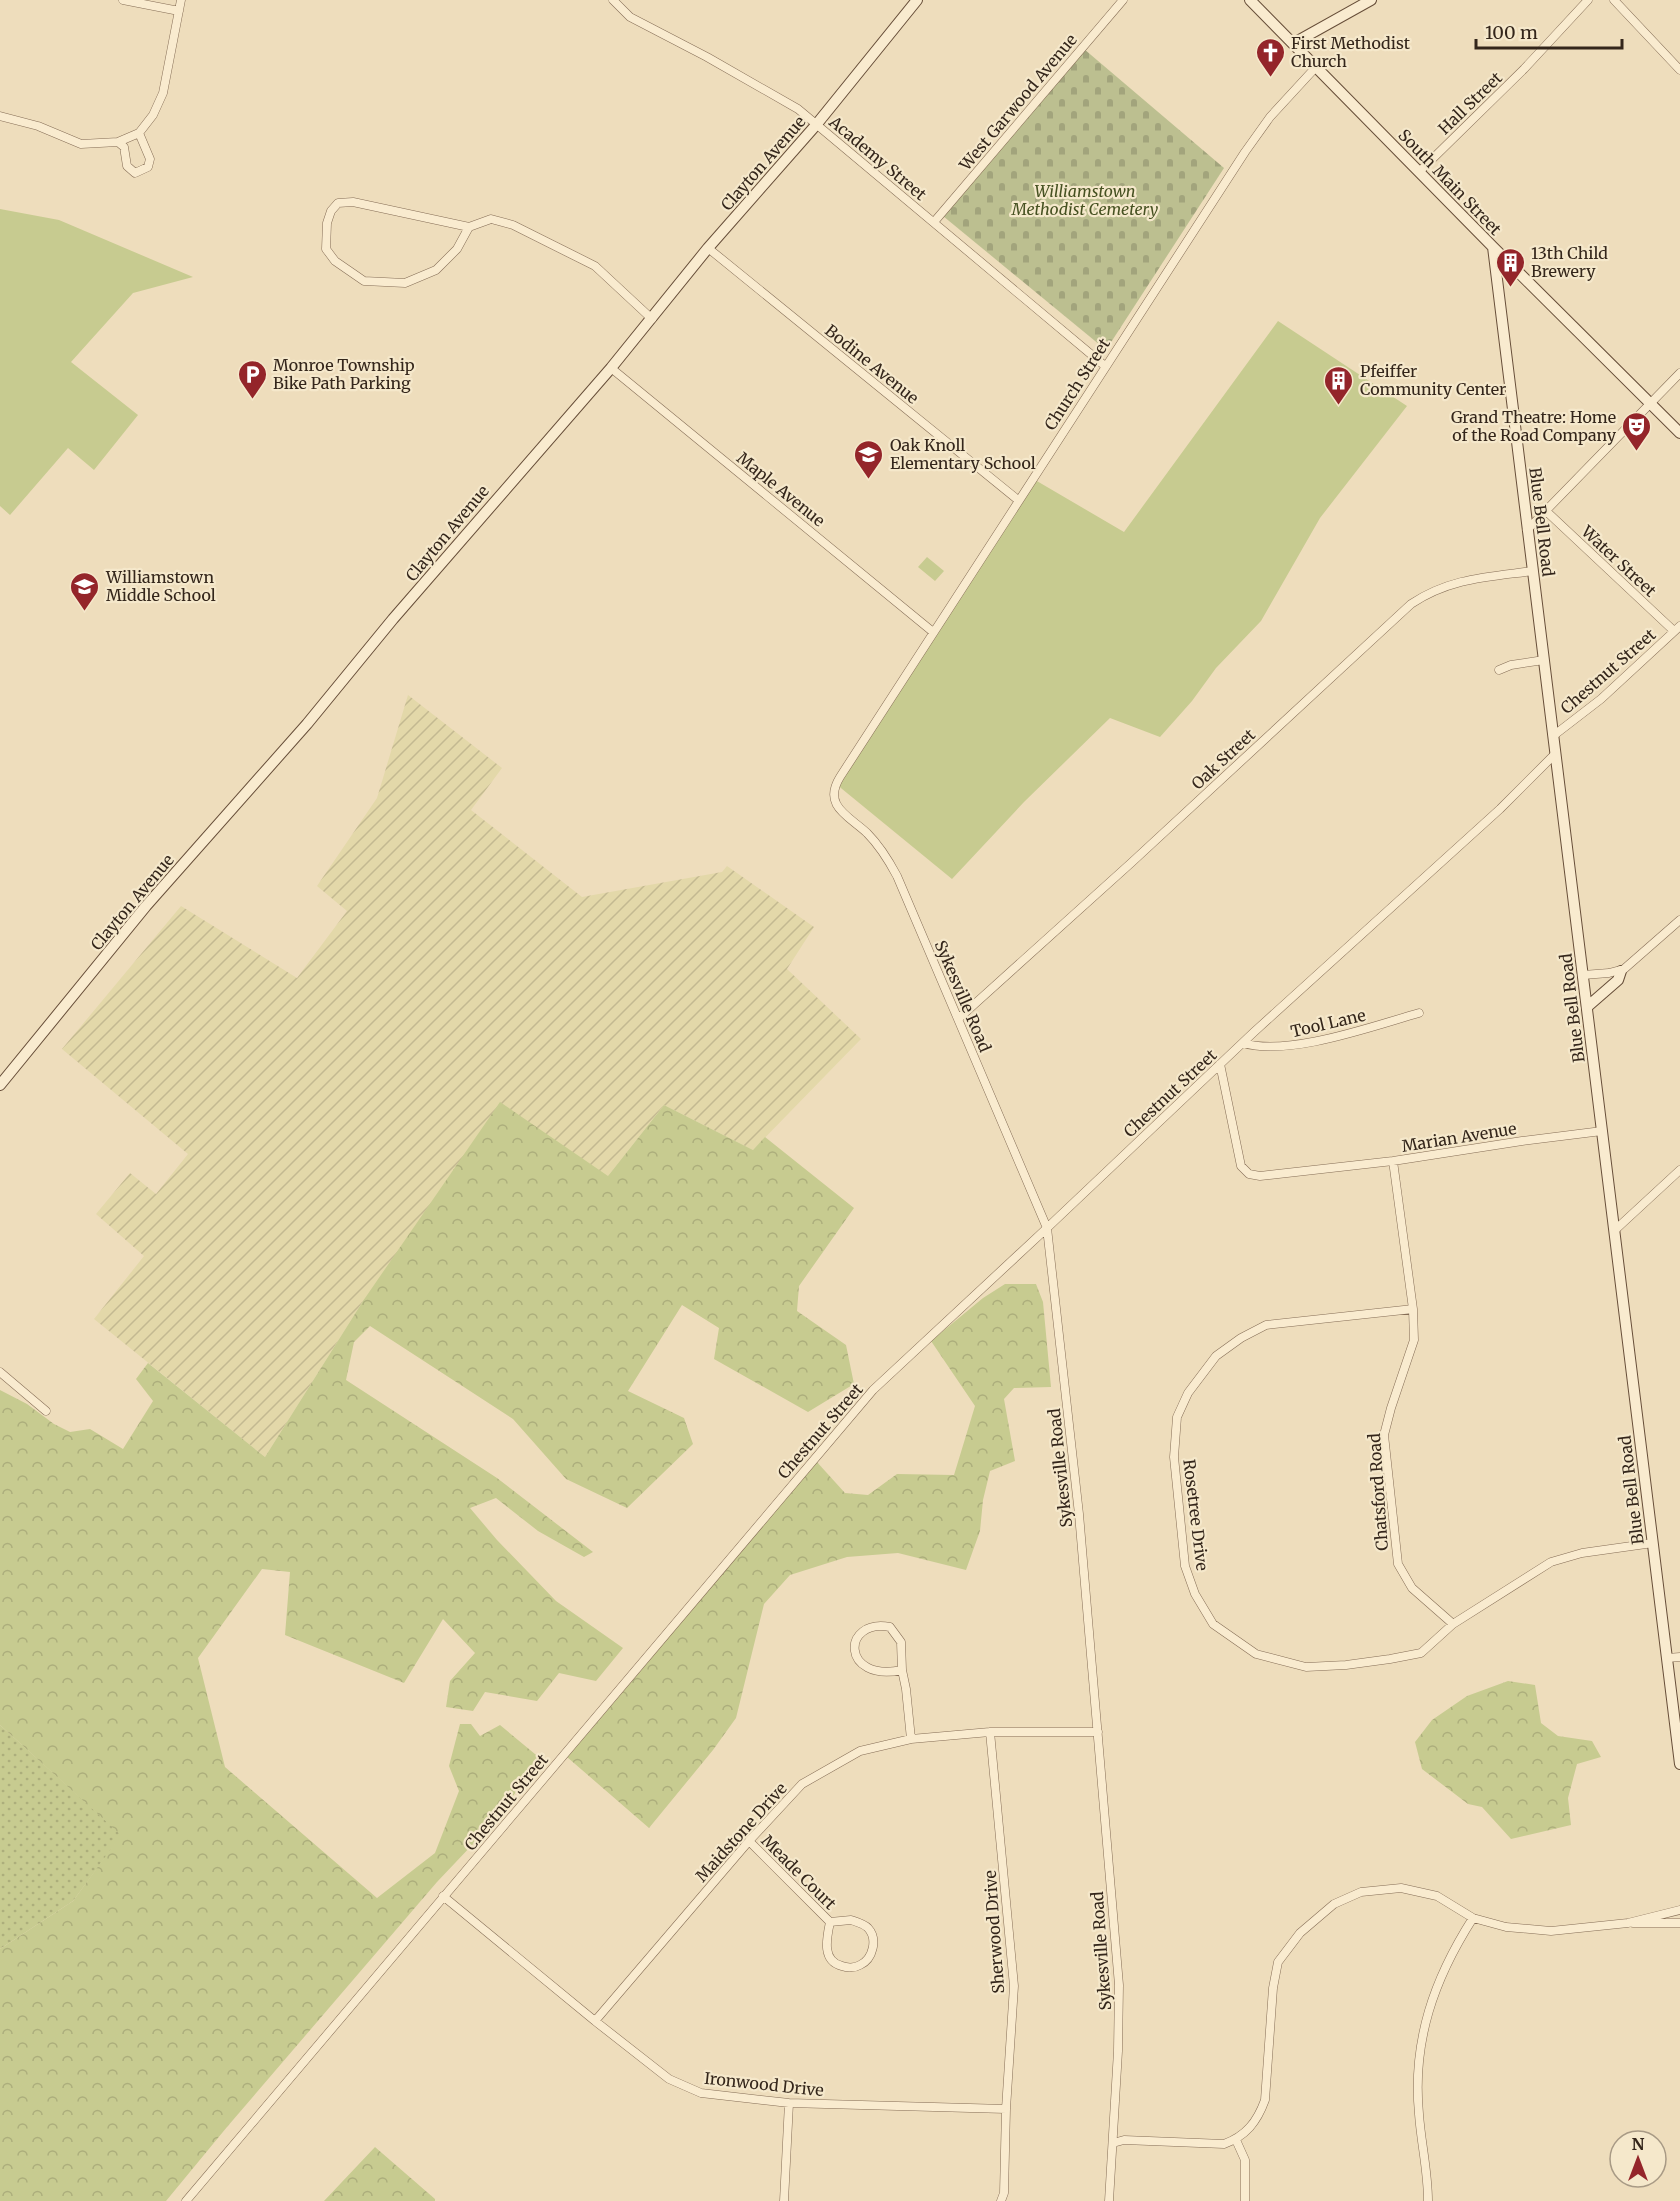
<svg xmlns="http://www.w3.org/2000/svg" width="1680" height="2201" font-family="Merriweather,serif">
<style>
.farmland{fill:url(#farmland-furrows)}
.grass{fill:url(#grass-dots)}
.forest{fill:url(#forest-crowns)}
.cemetery{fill:url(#cemetery-stones)}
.park{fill:#c7cb90}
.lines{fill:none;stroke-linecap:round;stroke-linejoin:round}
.street-casing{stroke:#856d56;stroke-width:9}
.secondary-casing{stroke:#674e39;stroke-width:12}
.street{stroke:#f9ebcf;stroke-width:8}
.secondary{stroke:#f9ebcf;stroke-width:10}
.labels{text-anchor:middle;stroke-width:4.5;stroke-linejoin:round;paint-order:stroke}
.poi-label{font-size:16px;fill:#34261b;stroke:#f5e8cb;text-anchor:start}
.street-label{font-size:16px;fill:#34261b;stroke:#f5e8cb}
.park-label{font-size:16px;font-style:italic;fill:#465121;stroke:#f5e8cb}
</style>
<defs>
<pattern id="farmland-furrows" width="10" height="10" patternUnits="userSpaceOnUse" patternTransform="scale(1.5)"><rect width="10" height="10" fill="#e3d8a9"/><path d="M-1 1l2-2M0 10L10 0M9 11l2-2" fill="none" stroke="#c3b991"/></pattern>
<pattern id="grass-dots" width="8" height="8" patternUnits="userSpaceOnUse" patternTransform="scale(1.5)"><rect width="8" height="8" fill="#c7cb90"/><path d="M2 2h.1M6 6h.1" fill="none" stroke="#acae7c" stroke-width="1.8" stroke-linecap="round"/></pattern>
<pattern id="forest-crowns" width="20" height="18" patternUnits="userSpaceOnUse" patternTransform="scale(1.5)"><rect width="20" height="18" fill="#c7cb90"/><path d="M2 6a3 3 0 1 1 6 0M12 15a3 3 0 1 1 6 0" fill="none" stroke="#acae7c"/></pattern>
<pattern id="cemetery-stones" width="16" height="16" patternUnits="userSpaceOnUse" patternTransform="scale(1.5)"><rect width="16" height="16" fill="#bcbf90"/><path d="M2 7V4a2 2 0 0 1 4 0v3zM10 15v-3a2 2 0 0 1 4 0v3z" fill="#a2a47c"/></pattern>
</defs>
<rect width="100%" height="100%" fill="#eeddbc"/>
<path class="farmland" d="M408 695 502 768 471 810 582 897 722 872 727 866 814 927 787 969 861 1039 753 1150 664 1105 608 1176 363 1301 265 1457 94 1319 144 1256 96 1214 130 1173 156 1194 188 1154 62 1049 181 906 297 978 347 911 317 886 377 798Z"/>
<path class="grass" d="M0 1725 122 1835 73 1901 0 1949Z"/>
<path class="forest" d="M500 1102 608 1176 664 1105 753 1150 765 1137 854 1208 799 1286 797 1311 846 1345 854 1384 808 1412 714 1359 719 1328 682 1305 628 1391 684 1418 693 1444 627 1508 566 1479 513 1419 370 1326 354 1342 346 1380 497 1478 593 1552 584 1557 538 1531 496 1498 470 1508 497 1540 556 1601 623 1648 596 1681 559 1673 537 1701 485 1692 473 1711 446 1707 450 1681 475 1653 443 1619 404 1683 285 1635 290 1572 262 1569 198 1658 225 1767 377 1898 435 1853 459 1791 449 1766 460 1724H471L480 1736 500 1725 541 1759 491 1825 437 1882 227 2127 166 2201H0V1949L73 1901 121 1835 0 1725V1390L27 1404 54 1424 70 1432 90 1429 123 1449 153 1401 136 1379 148 1363 265 1457 363 1301Z
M1005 1284H1036L1043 1302 1051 1387 1014 1388 1004 1399 1015 1461 990 1471 983 1500 980 1531 966 1570 898 1553 847 1557 790 1575 764 1604 736 1718 713 1750 649 1828 567 1757C652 1660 732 1559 816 1461L845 1493 868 1495 897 1474 954 1475 975 1406 931 1341 983 1298Z
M1508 1681 1535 1685 1541 1723 1558 1736 1592 1741 1601 1757 1577 1764 1568 1798 1571 1825 1511 1839 1482 1807 1468 1804 1422 1769 1415 1742 1432 1720 1467 1696Z
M375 2147 435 2199V2201H324Z"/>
<path class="cemetery" d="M1084 49 1224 168 1106 350 943 216Z"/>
<path class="park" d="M0 209 59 220 193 277 133 293 71 362 138 415 94 470 68 448 10 515 0 506Z
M1278 321 1407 406 1320 518 1261 621 1216 668 1192 701 1160 737 1110 718 1024 802 952 879 836 784 1030 477 1124 532Z
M927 557 944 571 935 581 918 567Z"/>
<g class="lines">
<defs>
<path id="street" d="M123 0 179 11
M613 0 630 17 707 57 798 109 1105 366
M1614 0 1680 70
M0 116 38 126 81 144 118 142 139 133 153 115 163 93 181 0
M118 142 124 147 127 166 135 173 148 167 150 159 139 133
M1419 172 1524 69 1588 0
M934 222 1123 0
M469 227 457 249 436 270 405 283 364 281 335 261 326 249 327 223 331 211 338 203 353 202 469 227 491 219 513 225 595 266 652 319
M708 248 1018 500
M611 368 933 632
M1545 510 1674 631
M1527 530 1680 373
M1499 670 1511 665 1544 660
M1553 736 1601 699 1680 626
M1583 975 1609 973 1624 969 1680 920
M958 1019 1131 863 1411 604C1450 578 1488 577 1533 571
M1243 1043C1288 1057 1373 1026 1419 1013
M1220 1064 1241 1166 1249 1174 1260 1176 1393 1161 1522 1141 1602 1131
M1393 1161 1413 1309 1414 1340 1391 1408 1384 1435 1398 1564 1412 1588 1453 1624
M1615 1230 1680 1170
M1413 1309 1266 1325 1241 1338 1216 1356 1188 1393 1177 1417 1174 1457 1185 1566 1195 1594 1213 1624 1256 1654 1306 1667 1346 1665 1390 1659 1421 1653 1453 1624 1551 1562 1582 1553 1653 1543
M0 1372 46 1411
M1667 1658 1680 1657
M902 1670C841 1683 841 1618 890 1627L901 1642 902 1670 906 1689 911 1739
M990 1732 1014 1986 1006 2109 1004 2193 1001 2201
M749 1841 830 1922
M443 1896 595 2021 669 2079 701 2093 789 2103 1006 2109
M851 1920C857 1922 864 1924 868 1928 878 1939 873 1959 860 1965 855 1968 847 1968 842 1966 821 1961 827 1937 830 1922Z
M1633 1923H1680
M595 2021 749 1841 802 1784 860 1751 911 1739 990 1732H1098
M1236 2140 1245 2160V2201
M1113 2143 1124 2140 1224 2144C1246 2136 1257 2122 1265 2100L1273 1988 1278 1962 1300 1933 1334 1904 1361 1892 1401 1888 1437 1896 1473 1918 1506 1927 1551 1931 1628 1923 1680 1910
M186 2201 873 1390 1047 1228 1254 1032 1500 809 1555 754
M784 2201 789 2103
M1109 2201 1118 2051 1119 1985 1079 1514 1047 1228 897 876C889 861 880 846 867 833 849 816 822 806 840 777L1245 152 1270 117 1316 67
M1428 2201C1428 2171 1421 2143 1419 2114 1412 2041 1434 1979 1473 1918"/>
<path id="secondary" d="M1250 0 1493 247 1680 433
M1294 43 1371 0
M1493 247 1680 1764
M1587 1007 1618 980 1621 971
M0 1085 146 906 307 724 393 619 611 368 708 248 816 125 917 0"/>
</defs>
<use href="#street" class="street-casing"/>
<use href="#secondary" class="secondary-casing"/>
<use href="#street" class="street"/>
<use href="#secondary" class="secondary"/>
</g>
<defs>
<symbol id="church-pin" viewBox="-11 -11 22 30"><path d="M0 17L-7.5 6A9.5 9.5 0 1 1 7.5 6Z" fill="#94252a" stroke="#f5e8cb"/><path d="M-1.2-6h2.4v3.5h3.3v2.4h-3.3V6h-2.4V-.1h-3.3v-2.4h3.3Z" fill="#fff"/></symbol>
<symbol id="building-pin" viewBox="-11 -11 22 30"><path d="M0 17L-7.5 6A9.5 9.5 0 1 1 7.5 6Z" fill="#94252a" stroke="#f5e8cb"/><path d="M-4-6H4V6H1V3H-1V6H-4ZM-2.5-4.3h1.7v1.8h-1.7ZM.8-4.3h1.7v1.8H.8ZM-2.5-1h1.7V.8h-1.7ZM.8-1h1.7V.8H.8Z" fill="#fff"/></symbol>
<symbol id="parking-pin" viewBox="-11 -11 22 30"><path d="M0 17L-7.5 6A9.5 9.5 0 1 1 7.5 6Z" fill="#94252a" stroke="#f5e8cb"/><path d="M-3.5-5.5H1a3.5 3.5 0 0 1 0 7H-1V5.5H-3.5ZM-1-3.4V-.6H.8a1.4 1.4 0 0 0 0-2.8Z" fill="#fff"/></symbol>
<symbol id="theatre-pin" viewBox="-11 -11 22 30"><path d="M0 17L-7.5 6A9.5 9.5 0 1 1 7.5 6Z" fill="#94252a" stroke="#f5e8cb"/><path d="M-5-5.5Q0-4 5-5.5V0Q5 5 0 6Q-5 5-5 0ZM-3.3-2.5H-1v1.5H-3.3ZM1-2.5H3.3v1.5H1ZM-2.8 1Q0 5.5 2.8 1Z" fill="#fff"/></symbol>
<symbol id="school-pin" viewBox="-11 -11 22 30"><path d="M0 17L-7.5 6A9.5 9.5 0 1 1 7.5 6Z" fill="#94252a" stroke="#f5e8cb"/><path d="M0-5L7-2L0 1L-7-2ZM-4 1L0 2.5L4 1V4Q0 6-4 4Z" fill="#fff"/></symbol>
</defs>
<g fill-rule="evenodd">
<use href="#church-pin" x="1254" y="36" width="33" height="45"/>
<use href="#building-pin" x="1494" y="246" width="33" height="45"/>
<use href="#parking-pin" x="236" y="358" width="33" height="45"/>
<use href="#building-pin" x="1322" y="364" width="33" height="45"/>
<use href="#theatre-pin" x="1620" y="410" width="33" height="45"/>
<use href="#school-pin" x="852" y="438" width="33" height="45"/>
<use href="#school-pin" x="68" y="570" width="33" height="45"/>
</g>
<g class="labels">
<g class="poi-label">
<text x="1291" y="49">First Methodist<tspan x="1291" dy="18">Church</tspan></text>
<text x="1531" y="259">13th Child<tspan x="1531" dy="18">Brewery</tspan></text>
<text x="273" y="371">Monroe Township<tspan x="273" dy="18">Bike Path Parking</tspan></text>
<text x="1360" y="377">Pfeiffer<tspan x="1360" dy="18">Community Center</tspan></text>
<text x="1616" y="423" text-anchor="end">Grand Theatre: Home<tspan x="1616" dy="18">of the Road Company</tspan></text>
<text x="890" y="451">Oak Knoll<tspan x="890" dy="18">Elementary School</tspan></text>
<text x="106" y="583">Williamstown<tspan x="106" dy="18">Middle School</tspan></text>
</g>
<g class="street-label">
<text transform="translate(1018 102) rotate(-50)" y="6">West Garwood Avenue</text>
<text transform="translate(1470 103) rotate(-44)" y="6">Hall Street</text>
<text transform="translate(878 158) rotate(40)" y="6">Academy Street</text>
<text transform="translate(763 163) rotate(-49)" y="6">Clayton Avenue</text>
<text transform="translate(1450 182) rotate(46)" y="6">South Main Street</text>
<text transform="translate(872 364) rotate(39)" y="6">Bodine Avenue</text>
<text transform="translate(1077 384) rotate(-57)" y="6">Church Street</text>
<text transform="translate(781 489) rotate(39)" y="6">Maple Avenue</text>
<text transform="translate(1542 522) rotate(83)" y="6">Blue Bell Road</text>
<text transform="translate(447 533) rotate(-50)" y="6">Clayton Avenue</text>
<text transform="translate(1619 561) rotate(43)" y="6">Water Street</text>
<text transform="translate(1608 671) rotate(-41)" y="6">Chestnut Street</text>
<text transform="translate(1223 759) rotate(-43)" y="6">Oak Street</text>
<text transform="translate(132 902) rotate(-50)" y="6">Clayton Avenue</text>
<text transform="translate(963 996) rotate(67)" y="6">Sykesville Road</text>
<text transform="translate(1572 1008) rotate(-97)" y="6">Blue Bell Road</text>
<text transform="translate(1328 1023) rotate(-13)" y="6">Tool Lane</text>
<text transform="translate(1170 1093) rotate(-43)" y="6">Chestnut Street</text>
<text transform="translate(1459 1137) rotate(-9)" y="6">Marian Avenue</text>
<text transform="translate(820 1431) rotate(-49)" y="6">Chestnut Street</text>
<text transform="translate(1060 1468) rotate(-96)" y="6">Sykesville Road</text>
<text transform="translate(1631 1490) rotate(-97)" y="6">Blue Bell Road</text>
<text transform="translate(1378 1492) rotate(-94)" y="6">Chatsford Road</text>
<text transform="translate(1196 1515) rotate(83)" y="6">Rosetree Drive</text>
<text transform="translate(506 1802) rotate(-50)" y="6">Chestnut Street</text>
<text transform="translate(741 1832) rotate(-48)" y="6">Maidstone Drive</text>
<text transform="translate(799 1872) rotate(45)" y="6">Meade Court</text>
<text transform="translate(994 1932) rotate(-94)" y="6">Sherwood Drive</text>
<text transform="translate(1101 1951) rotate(-94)" y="6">Sykesville Road</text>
<text transform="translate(764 2084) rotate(6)" y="6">Ironwood Drive</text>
</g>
<g class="park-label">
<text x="1085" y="197">Williamstown<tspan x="1085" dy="18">Methodist Cemetery</tspan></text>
</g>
</g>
<g transform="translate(1638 2159)"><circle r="28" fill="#f5e8cb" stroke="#a89a85" stroke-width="1.5"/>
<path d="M0-4.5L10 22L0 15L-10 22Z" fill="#94252a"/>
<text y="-9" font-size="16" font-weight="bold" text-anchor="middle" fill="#34261b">N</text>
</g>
<path d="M1476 39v9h146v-9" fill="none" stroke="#34261b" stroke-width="3"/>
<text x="1485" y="39" font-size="18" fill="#34261b" stroke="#f5e8cb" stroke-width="4.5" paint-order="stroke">100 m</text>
</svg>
